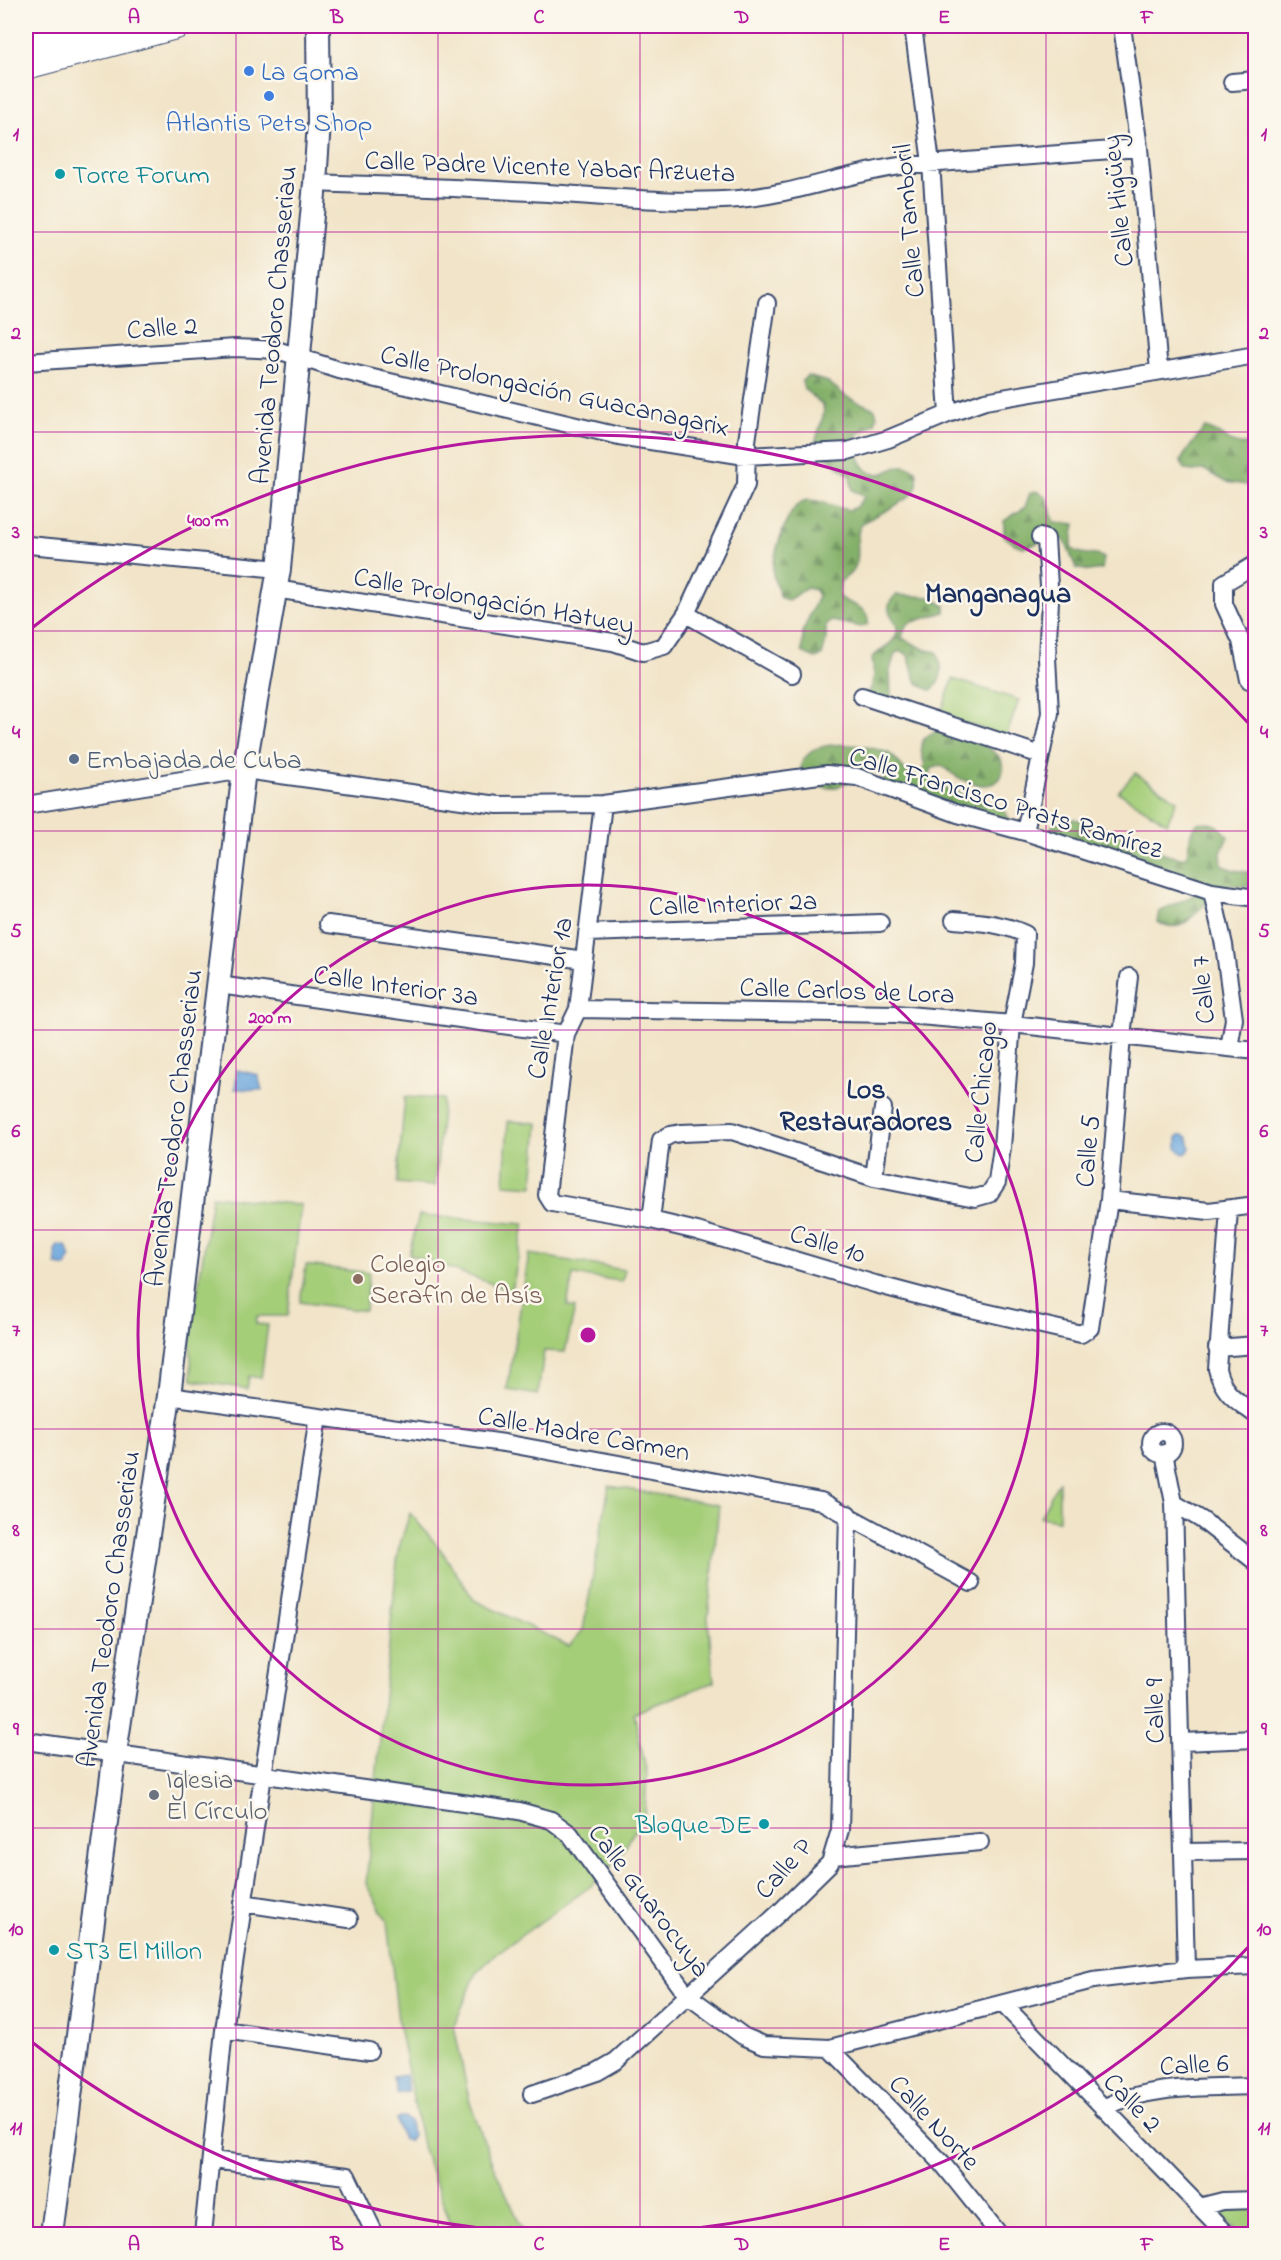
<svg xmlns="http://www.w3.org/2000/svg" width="1281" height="2260" font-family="'Indie Flower',sans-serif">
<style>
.green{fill:#a5ce79;stroke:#607e6c;stroke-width:1.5}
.forest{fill:url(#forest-firs);stroke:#507064;stroke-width:1.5}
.water{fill:#6ba6dc;stroke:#436a9d;stroke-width:1.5}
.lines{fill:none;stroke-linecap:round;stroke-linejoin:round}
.street-casing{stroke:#3b4a6e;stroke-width:20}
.secondary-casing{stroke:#3b4a6e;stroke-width:26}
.primary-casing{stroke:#3b4a6e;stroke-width:28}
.highway-casing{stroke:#3b4a6e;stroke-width:32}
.street{stroke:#fff;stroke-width:16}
.secondary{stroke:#fff;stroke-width:22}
.primary{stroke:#fff;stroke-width:26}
.highway{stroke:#fff;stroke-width:28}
.grid{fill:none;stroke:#b5179e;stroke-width:1.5;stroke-opacity:0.55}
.ring{fill:none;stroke:#b5179e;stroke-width:3}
.shop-dot{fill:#3f7fe0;stroke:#fbf7ec;stroke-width:2}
.culture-dot{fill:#0f9aa8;stroke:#fbf7ec;stroke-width:2}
.service-dot{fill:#5c6f8a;stroke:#fbf7ec;stroke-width:2}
.education-dot{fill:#8d6e63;stroke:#fbf7ec;stroke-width:2}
.worship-dot{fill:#6b7280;stroke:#fbf7ec;stroke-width:2}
.labels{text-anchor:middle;stroke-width:5;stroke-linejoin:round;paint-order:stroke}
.shop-label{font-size:27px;fill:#366cbe;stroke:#fbf7ec;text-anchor:start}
.street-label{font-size:27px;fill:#1b2f5e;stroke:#fbf7ec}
.culture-label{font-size:27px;fill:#0d838f;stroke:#fbf7ec;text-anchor:start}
.service-label{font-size:27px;fill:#4e5e75;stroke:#fbf7ec;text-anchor:start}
.education-label{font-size:27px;fill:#785e54;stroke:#fbf7ec;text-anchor:start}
.worship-label{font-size:27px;fill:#5b616d;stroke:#fbf7ec;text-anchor:start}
.neighbourhood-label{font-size:28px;font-weight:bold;fill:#1b2f5e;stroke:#fbf7ec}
.centre{fill:#b5179e;stroke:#fbf7ec;stroke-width:3}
.ring-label{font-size:18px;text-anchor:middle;font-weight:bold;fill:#b5179e;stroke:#fbf7ec;stroke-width:5;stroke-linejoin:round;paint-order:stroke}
.neatline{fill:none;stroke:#b5179e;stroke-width:2}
.grid-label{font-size:20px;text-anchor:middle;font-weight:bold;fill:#b5179e}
</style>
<defs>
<pattern id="forest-firs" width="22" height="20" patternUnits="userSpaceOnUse" patternTransform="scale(1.5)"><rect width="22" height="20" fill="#84b169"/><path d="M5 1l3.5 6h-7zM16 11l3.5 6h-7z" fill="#6b905a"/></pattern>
</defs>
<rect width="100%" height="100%" fill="#fbf7ec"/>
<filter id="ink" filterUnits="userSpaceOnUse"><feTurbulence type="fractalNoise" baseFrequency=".0167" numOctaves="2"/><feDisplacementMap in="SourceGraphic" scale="12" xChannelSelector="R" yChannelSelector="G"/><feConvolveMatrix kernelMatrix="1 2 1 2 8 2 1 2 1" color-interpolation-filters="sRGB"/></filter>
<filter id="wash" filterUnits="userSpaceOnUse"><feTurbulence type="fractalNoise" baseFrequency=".008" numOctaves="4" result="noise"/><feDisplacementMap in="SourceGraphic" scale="24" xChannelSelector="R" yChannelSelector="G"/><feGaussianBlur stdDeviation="1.35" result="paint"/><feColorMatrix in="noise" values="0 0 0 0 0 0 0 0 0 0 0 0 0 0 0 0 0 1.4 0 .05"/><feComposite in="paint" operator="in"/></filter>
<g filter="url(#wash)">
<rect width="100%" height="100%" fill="#f1e4c8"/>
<path class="green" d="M953 679 1019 700 1006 737 940 715Z
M1135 773 1177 800 1167 823 1118 792Z
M405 1097 443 1099 435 1186 397 1183Z
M508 1121 538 1123 533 1186 504 1184Z
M212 1196 301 1205 288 1316H257L256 1324 268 1325 261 1378 249 1376 247 1389 192 1380 190 1341Z
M419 1215 524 1224 512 1291 409 1254Z
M529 1254 625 1270 622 1281 573 1275 567 1306 575 1308 565 1352 544 1351 538 1395 507 1390Z
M306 1265 369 1273 365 1311 300 1302Z
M1059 1481V1520L1040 1517Z
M609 1486 719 1505 708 1618 714 1682 634 1713 647 1774 645 1812 619 1858 591 1886 497 1953 477 1972 454 2026 469 2099 492 2163 525 2234H455L423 2150 398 2021 387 1921 366 1884 398 1551 410 1513 441 1550 474 1600 569 1646 583 1630Z
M1255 2208V2234H1240L1216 2210Z"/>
<path class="forest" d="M807 376 828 382 847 397 875 409 877 416 875 423 855 436C854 448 862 476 879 474 896 471 896 460 916 470 917 476 919 483 916 488 909 502 878 514 864 522 851 535 863 554 854 569 851 574 845 578 840 582L839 597C850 606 870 606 868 624L861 627 832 621 826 625V641L822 656 815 658 802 652 803 631 818 596 815 590 807 588 788 600 781 598C778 590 775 583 773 575 771 560 787 506 804 501 817 497 835 508 849 510L856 507 865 496 852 490 850 476 819 451 815 443 824 413 823 405 804 389 802 381Z
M1253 399 1255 400C1256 419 1259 472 1247 485L1225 482 1205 470 1191 471 1184 469 1181 461C1182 457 1202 430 1205 428 1225 432 1229 449 1253 443 1256 428 1249 414 1253 399Z
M1034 491C1052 494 1048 510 1055 522L1075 524 1071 548C1085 558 1093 551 1104 558L1102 569 1089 571 1076 568 1065 541 1057 536C1032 538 1031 560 1004 536V521L1025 507 1030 493Z
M896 595 931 597 945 606V612L909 623 905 627 902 638 926 650 937 652C942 666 945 680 931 690 909 683 916 673 907 654L901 651 895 653 890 671 891 700 877 709 866 706 862 702 872 686 874 676 872 658C878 651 889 646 894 639 907 621 875 614 896 595Z
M936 731C959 733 985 740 1001 759 1009 786 986 789 966 781 957 778 949 772 941 765L931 769 930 779C942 797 1001 793 1009 819L1006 824 891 792 878 771C854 767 844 799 813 784 809 782 803 775 802 770 800 765 801 762 805 758 820 737 867 745 888 753 897 757 903 771 914 778L918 776 925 765C919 747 917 740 936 731Z
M1065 818C1091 820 1112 832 1135 842 1150 849 1165 853 1180 858L1186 857C1192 843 1186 818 1208 823 1217 824 1223 829 1228 836L1221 853 1222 865 1233 870 1255 873V887L1229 885C1221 893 1214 898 1206 904 1188 917 1186 935 1157 922L1159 911 1192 896 1195 892 1054 835 1051 828 1054 823Z"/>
<path class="water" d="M237 1070 258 1075 262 1090 235 1089Z
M1179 1135H1184L1188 1137 1190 1148 1187 1153 1183 1154 1177 1148V1137Z
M58 1245 66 1246 71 1257 66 1267 56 1265 55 1250Z
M405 2075 408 2092 397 2094 393 2077Z
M399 2118H405L410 2122 412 2135 408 2141 402 2139 396 2120Z"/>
</g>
<g filter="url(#ink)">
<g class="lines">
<defs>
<path id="street" d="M913 26 931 163 948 414
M1122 26 1139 148 1159 371
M1232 82 1256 80
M315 183C393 186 470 188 548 193 611 197 676 204 739 199 794 194 846 174 900 166L1139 148
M26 362 235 348 277 350 339 370 619 436 745 456 848 451 888 439 948 414 985 401 1256 355
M29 545 279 569
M275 589 613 642 643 652 664 646 686 614 746 485 747 441 767 303
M686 614 792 674
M1249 680 1241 641 1224 604V583L1256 564
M862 696 1041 755
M603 804 578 1009 566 1034 547 1195 552 1203 651 1220 697 1231 875 1284 954 1305 1081 1334 1090 1328 1109 1200 1122 1036 1129 977
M26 805 244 770 498 805 603 804 827 774 857 777 958 814 1025 832 1212 892 1256 898
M1025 832 1050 713 1047 658 1050 601 1046 539 1040 537
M1212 892 1224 945 1234 1019 1229 1048
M328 924 584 960
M587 933 880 923
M219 985 566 1034
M578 1009 896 1014 1012 1024 1256 1051
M874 1178 883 1108
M1109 1200 1209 1211 1256 1205
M1229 1210 1217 1369C1223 1394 1236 1400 1256 1415
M651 1220 661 1140 670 1135 681 1133 732 1131 874 1178 975 1198 989 1194 997 1182 1002 1147 1012 1024 1024 963 1025 934C1002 923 979 922 954 920
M1217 1348 1256 1345
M169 1396 504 1443 821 1501 971 1583
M1151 1443a11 11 0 1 1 22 0a11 11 0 1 1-22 0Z
M1164 1453 1174 1503 1186 1969
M1174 1503 1202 1520 1256 1562
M26 1741 519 1811 551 1820 570 1834 687 1995 743 2036 764 2045 830 2048 1093 1980 1186 1969 1256 1966
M1181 1742 1256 1739
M1183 1852 1256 1851
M833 1856 980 1842
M243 1903 349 1919
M1003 2004 1226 2234
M224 2030 369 2051
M830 2048 942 2163 999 2234
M532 2094 597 2072 616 2061 780 1912 830 1863 840 1830 848 1514
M1103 2108C1151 2084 1204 2088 1256 2086
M211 2160 347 2176 375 2234
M1199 2207 1223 2201 1256 2200
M203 2234 224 2030 318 1417"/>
<path id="secondary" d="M52 2234 115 1753 169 1396 244 770 279 569 315 183 319 122 318 26"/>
<path id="primary" d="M26 66 176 26"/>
<path id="highway" d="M26 48 105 26"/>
</defs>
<use href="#street" class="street-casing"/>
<use href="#secondary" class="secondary-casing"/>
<use href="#primary" class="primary-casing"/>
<use href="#highway" class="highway-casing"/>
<use href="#street" class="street"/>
<use href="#secondary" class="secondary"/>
<use href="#primary" class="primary"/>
<use href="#highway" class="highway"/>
</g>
</g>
<path class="grid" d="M236 26V2234M438 26V2234M640 26V2234M843 26V2234M1046 26V2234M26 232H1256M26 432H1256M26 631H1256M26 831H1256M26 1030H1256M26 1230H1256M26 1429H1256M26 1629H1256M26 1828H1256M26 2028H1256"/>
<g class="ring">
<circle cx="588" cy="1335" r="450"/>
<path d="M1252 1943A900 900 0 0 1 619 2234M557 2234A900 900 0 0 1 28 2039M28 631A900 900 0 0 1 1252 727"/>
</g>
<g class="shop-dot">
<circle cx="249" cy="71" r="6"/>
<circle cx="269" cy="96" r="6"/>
</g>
<g class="culture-dot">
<circle cx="60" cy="174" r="6"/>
<circle cx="764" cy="1824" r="6"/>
<circle cx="54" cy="1950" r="6"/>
</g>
<circle class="service-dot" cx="74" cy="759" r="6"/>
<circle class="education-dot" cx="358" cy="1279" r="6"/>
<circle class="worship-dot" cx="154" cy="1795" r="6"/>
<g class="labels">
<g class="shop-label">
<text x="261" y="80">La Goma</text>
<text x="269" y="131" text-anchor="middle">Atlantis Pets Shop</text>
</g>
<g class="street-label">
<text transform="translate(550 166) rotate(2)" y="9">Calle Padre Vicente Yabar Arzueta</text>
<text transform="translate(1117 201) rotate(-96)" y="9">Calle Higüey</text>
<text transform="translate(908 221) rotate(-95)" y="9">Calle Tamboril</text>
<text transform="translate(273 325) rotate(-85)" y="9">Avenida Teodoro Chasseriau</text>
<text transform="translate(162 327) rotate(-4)" y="9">Calle 2</text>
<text transform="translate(555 390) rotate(12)" y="9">Calle Prolongación Guacanagarix</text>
<text transform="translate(494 600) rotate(10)" y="9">Calle Prolongación Hatuey</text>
<text transform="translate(1006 802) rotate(17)" y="9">Calle Francisco Prats Ramírez</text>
<text transform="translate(733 903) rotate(-2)" y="9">Calle Interior 2a</text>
<text transform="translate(396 985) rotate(8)" y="9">Calle Interior 3a</text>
<text transform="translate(847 990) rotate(2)" y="9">Calle Carlos de Lora</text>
<text transform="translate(1202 990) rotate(-95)" y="9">Calle 7</text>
<text transform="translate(549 998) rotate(-80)" y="9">Calle Interior 1a</text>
<text transform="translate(980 1092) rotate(-84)" y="9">Calle Chicago</text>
<text transform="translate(173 1128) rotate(-83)" y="9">Avenida Teodoro Chasseriau</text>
<text transform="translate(1087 1151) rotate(-85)" y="9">Calle 5</text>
<text transform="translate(828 1243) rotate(17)" y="9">Calle 10</text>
<text transform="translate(584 1433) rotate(10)" y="9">Calle Madre Carmen</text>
<text transform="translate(108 1609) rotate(-82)" y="9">Avenida Teodoro Chasseriau</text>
<text transform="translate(1154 1711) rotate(-91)" y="9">Calle 9</text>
<text transform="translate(783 1868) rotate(-48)" y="9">Calle P</text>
<text transform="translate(650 1900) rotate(53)" y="9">Calle Guarocuya</text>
<text transform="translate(1194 2064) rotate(-3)" y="9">Calle 6</text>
<text transform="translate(1133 2102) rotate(46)" y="9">Calle 2</text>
<text transform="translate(935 2122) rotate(47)" y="9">Calle Norte</text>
</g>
<g class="culture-label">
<text x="72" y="183">Torre Forum</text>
<text x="752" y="1833" text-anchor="end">Bloque DE</text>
<text x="66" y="1959">ST3 El Millon</text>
</g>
<g class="service-label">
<text x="86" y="768">Embajada de Cuba</text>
</g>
<g class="education-label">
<text x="370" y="1272">Colegio<tspan x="370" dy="31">Serafín de Asís</tspan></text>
</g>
<g class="worship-label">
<text x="166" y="1788">Iglesia<tspan x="166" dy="31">El Círculo</tspan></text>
</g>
<g class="neighbourhood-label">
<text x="998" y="602">Manganagua</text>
<text x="866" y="1098">Los<tspan x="866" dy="32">Restauradores</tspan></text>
</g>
</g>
<circle cx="588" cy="1335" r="9" class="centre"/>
<g class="ring-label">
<text x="208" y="526">400 m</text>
<text x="270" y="1023">200 m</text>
</g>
<rect width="1281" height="2260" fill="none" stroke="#fbf7ec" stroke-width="66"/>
<rect x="33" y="33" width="1215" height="2194" class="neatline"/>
<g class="grid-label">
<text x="134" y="23">A</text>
<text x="337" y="23">B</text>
<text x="539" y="23">C</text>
<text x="742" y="23">D</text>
<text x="944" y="23">E</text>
<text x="1147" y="23">F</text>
<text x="16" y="140">1</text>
<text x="1264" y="140">1</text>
<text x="16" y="339">2</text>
<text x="1264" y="339">2</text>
<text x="16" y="538">3</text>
<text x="1264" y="538">3</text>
<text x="16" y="738">4</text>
<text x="1264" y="738">4</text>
<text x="16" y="937">5</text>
<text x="1264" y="937">5</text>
<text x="16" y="1137">6</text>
<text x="1264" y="1137">6</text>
<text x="16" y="1336">7</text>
<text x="1264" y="1336">7</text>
<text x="16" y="1536">8</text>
<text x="1264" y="1536">8</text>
<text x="16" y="1735">9</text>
<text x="1264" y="1735">9</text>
<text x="16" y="1935">10</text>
<text x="1264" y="1935">10</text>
<text x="16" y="2134">11</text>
<text x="1264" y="2134">11</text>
<text x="134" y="2250">A</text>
<text x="337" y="2250">B</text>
<text x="539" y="2250">C</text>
<text x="742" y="2250">D</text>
<text x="944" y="2250">E</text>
<text x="1147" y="2250">F</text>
</g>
</svg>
